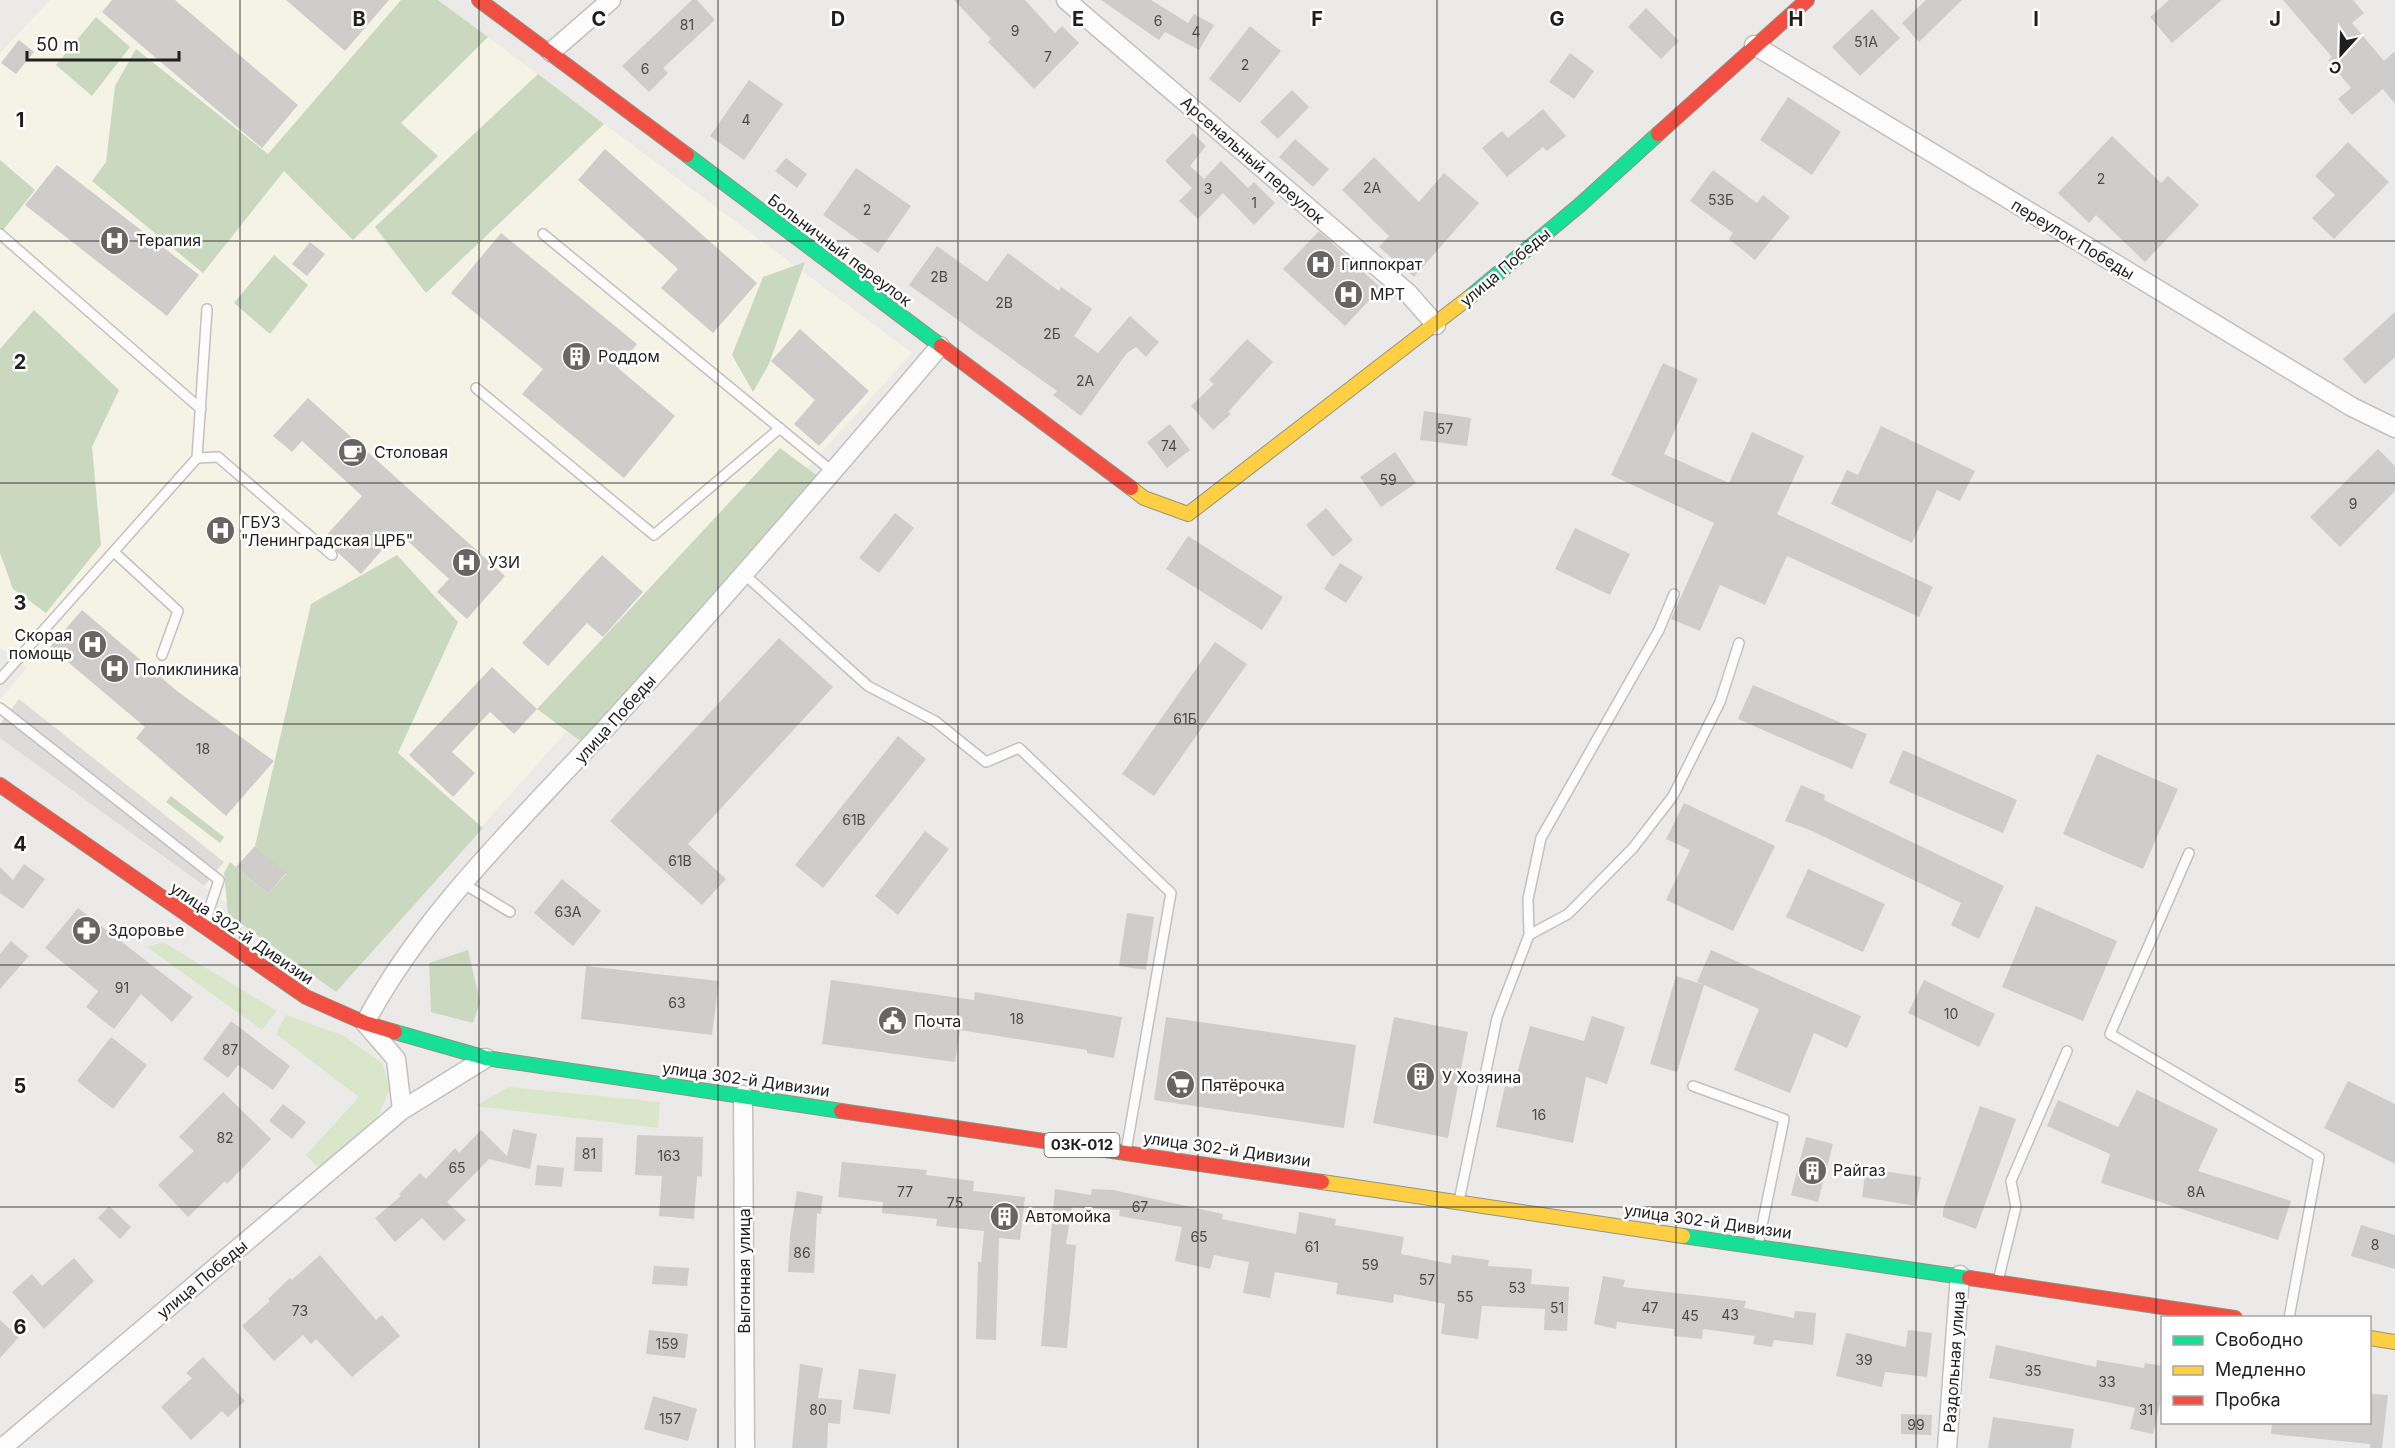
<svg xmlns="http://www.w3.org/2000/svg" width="2395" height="1448" font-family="Inter,sans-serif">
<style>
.education{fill:#f4f3e5}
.grass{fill:#dae6ca}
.forest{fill:#cad8c0}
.parking{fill:#dddcdb}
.building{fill:#cfcdcb}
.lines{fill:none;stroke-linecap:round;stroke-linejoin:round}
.lane-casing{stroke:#c2c1c0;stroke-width:12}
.street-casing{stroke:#c2c1c0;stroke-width:21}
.fast-casing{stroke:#939482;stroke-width:16}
.slow-casing{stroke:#939482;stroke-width:16}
.jam-casing{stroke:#939482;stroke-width:16}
.lane{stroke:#fcfcfc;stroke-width:9}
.street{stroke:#fcfcfc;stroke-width:18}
.fast{stroke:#16e098;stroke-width:14}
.slow{stroke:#ffcf43;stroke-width:14}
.jam{stroke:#f24e42;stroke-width:14}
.grid{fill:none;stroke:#1f1f1f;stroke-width:1.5;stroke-opacity:0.55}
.labels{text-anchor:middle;stroke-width:5;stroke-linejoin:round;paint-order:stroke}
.number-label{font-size:14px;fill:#4b4a4a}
.shield{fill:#fff;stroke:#626262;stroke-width:1.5}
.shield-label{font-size:15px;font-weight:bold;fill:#1f1f1f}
.street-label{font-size:16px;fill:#1f1f1f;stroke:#fff}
.poi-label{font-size:16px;fill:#1f1f1f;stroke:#fff;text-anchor:start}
.grid-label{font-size:20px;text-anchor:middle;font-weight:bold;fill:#1f1f1f;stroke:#fff;stroke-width:5;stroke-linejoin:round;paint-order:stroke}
</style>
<rect width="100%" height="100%" fill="#eceae8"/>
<path class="education" d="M50 0H438L912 353 548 752 340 986 0 738V700L27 668 0 648V53Z"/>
<path class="grass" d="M163 942 277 1011 262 1030 147 947Z
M286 1015 342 1035 382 1063 390 1089 375 1122 321 1171 306 1155 359 1097 276 1034Z
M509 1087 660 1102 658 1128 475 1106Z"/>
<path class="forest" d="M401 0H438L488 37 401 123 438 156 353 240 284 171 203 273 92 181 106 162 115 86 136 49 268 154Z
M96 17 130 47 92 96 56 65Z
M538 74 604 124 426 293 375 227Z
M0 160 35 190 0 234Z
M274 255 308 285 270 334 234 303Z
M805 262 769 364 753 392 732 355 763 277Z
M34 310 119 390 92 447 101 545 46 613 13 589 0 553V349Z
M780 448 819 477 590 748 537 709Z
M397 555 458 622 398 753 483 828 336 992 228 914 224 873 230 862 268 894 286 874 255 846 311 604Z
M171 796 224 837 220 843 166 802Z
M468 950 480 1002 473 1023 431 1012 429 963Z"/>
<path class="parking" d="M19 699 224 862 204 886 0 738V724Z"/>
<path class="building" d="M112 0H175L298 105 262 148 102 12Z
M286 0H389L345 51Z
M692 0H697L715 20 663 68 668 73 649 92 622 66Z
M954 0H1025L1055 33 1062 26 1079 43 1034 89 988 42 991 39Z
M1101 0H1151L1188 23 1194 14 1214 25 1199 50 1165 32 1159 40Z
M1926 0H1962L1919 42 1902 23Z
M2169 0H2222L2172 43 2150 17Z
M2283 0H2353L2364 13 2352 23 2384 61 2395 51V104L2383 89 2352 115 2338 99 2351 88 2328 60 2332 57Z
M1646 8 1679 41 1661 59 1628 27Z
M1872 9 1900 38 1860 76 1832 47Z
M1250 26 1281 51 1240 103 1209 79Z
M19 40 34 52 16 74 1 63Z
M1570 53 1594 71 1574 99 1549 82Z
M749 80 783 104 744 160 710 136Z
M1292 90 1309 107 1278 139 1260 122Z
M1788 97 1841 132 1812 175 1760 140Z
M1543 109 1566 136 1547 151 1543 147 1507 177 1482 148 1502 131 1508 138Z
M1193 133 1206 146 1190 166 1204 179 1221 161 1248 188 1254 182 1275 203 1254 225 1223 193 1198 219 1179 201 1192 188 1165 161Z
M2112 136 2161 183 2168 176 2199 205 2145 262 2096 215 2089 223 2058 193Z
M1295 139 1329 169 1313 187 1279 157Z
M2348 142 2389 182 2334 239 2312 218 2335 195 2315 176Z
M605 149 757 283 713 333 661 288 678 269 578 180Z
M1374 157 1419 202 1444 173 1479 203 1414 277 1379 247 1389 236 1342 190Z
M786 158 807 174 797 188 775 171Z
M57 165 199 275 167 316 25 205Z
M856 168 911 206 878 253 823 215Z
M1713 170 1757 203 1763 195 1790 217 1755 260 1729 239 1733 233 1690 201Z
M1319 231 1381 288 1345 326 1283 269Z
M501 233 637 344 618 368 675 416 624 478 522 394 543 369 451 293Z
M310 242 325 254 307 276 292 264Z
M937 246 987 282 1008 253 1059 291 1061 287 1092 309 1074 336 1098 353 1130 316 1159 342 1146 357 1136 347 1127 353 1081 416 1053 395 1057 391 909 285Z
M2395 312V357L2365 384 2343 359Z
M800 329 869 391 819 446 794 424 815 400 771 361Z
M1247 339 1273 362 1228 412 1231 414 1213 430 1191 406 1214 384 1209 380Z
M1663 363 1698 379 1664 454 1729 483 1752 432 1804 456 1777 514 1933 587 1919 617 1787 556 1765 605 1720 585 1700 631 1671 619 1714 523 1611 475Z
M308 398 505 576 467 619 437 592 449 579 398 532 361 574 323 539 362 496 302 441 292 452 273 436Z
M1424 411 1471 418 1467 446 1420 440Z
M1170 424 1190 450 1167 468 1147 442Z
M1881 426 1975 471 1960 501 1937 490 1912 543 1831 504 1847 470 1858 475Z
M2378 449 2395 466V491L2340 547 2310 517Z
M1395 452 1416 483 1381 507 1360 477Z
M1326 508 1353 540 1333 557 1306 525Z
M895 513 914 528 879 573 859 558Z
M1575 528 1630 554 1610 595 1555 569Z
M1188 536 1283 597 1262 630 1166 569Z
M602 555 643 592 603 637 587 623 548 666 522 643Z
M1340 563 1363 577 1346 603 1324 589Z
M82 610 177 691 274 761 226 816 136 738 145 727 50 647Z
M779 638 833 687 688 844 726 879 702 905 610 821Z
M1215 642 1247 664 1154 796 1122 774Z
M492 667 537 709 514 734 490 712 452 752 475 773 453 797 409 755Z
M1753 685 1867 734 1852 769 1738 719Z
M898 736 926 759 823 888 795 865Z
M1903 750 2017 800 2003 833 1889 783Z
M2097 754 2178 789 2143 869 2063 834Z
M1801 785 1825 795 1824 800 2004 886 1979 939 1951 925 1961 903 1810 830 1785 821Z
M1684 803 1775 846 1733 931 1666 900 1690 850 1666 839Z
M925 831 949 849 898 915 875 896Z
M255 846 286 873 268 894 236 867Z
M24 864 45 879 23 909 0 893V867L13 880Z
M1808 869 1885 904 1863 952 1786 917Z
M562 879 601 911 573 946 534 913Z
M2036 906 2117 941 2083 1021 2002 987Z
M78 908 193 997 172 1022 141 994 114 1029 86 1007 98 991 45 948Z
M1127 913 1154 917 1146 970 1119 966Z
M11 941 29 956 0 989V954Z
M1711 950 1861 1016 1847 1048 1814 1033 1790 1093 1734 1070 1759 1009 1697 982Z
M586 966 719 981 712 1035 581 1019Z
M1676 976 1704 985 1677 1072 1650 1064Z
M831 980 974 1000 975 992 1122 1017 1114 1058 1087 1053V1050L960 1030 955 1062 822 1044Z
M1924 980 1995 1014 1979 1047 1908 1013Z
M1592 1016 1625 1027 1607 1084 1586 1077 1573 1143 1496 1127 1505 1086 1513 1088 1530 1026 1584 1041Z
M1166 1017 1356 1045 1344 1128 1154 1100Z
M1394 1017 1468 1032 1448 1138 1373 1123Z
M231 1021 290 1066 273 1090 238 1065 228 1078 203 1059Z
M111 1037 147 1065 113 1109 77 1081Z
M2348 1081 2395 1104V1164L2324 1128Z
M2137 1090 2218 1129 2198 1171 2291 1201 2278 1240 2101 1183 2110 1154 2047 1126 2058 1100 2118 1127Z
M223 1092 271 1139 227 1184 225 1181 188 1217 158 1185 194 1151 179 1137Z
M283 1104 306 1122 292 1139 269 1121Z
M1980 1106 2016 1119 1976 1229 1943 1217V1210Z
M513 1129 537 1134 530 1169 489 1159 447 1202 466 1220 444 1241 422 1218 395 1242 375 1218 401 1196 399 1194 420 1173 426 1179 455 1148 459 1153 481 1130 507 1156Z
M637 1135 703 1137 702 1177 697 1176 694 1219 659 1216 662 1176 635 1175Z
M576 1137 603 1138 602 1172 574 1171Z
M1806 1137 1833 1144 1818 1202 1791 1195Z
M842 1162 927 1170 926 1175 974 1181 973 1191 1025 1197 1020 1240 999 1238 996 1340 976 1339 978 1262H981L984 1231 936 1226 937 1219 882 1213 883 1202 838 1197Z
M537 1165 564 1168 562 1187 535 1185Z
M1866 1168 1921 1177 1916 1206 1862 1197Z
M1055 1189 1091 1195 1092 1189 1113 1190 1223 1214 1222 1219 1296 1234 1299 1212 1336 1219 1335 1225 1404 1237 1401 1254 1451 1264 1452 1255 1489 1260 1488 1266 1532 1269 1531 1284 1569 1287 1567 1331 1544 1330 1545 1309 1482 1306 1478 1339 1441 1334 1445 1304 1394 1294 1393 1303 1336 1294 1338 1283 1275 1272 1270 1298 1243 1293 1249 1262 1214 1255 1210 1269 1175 1261 1182 1227 1119 1216 1120 1210 1072 1207 1066 1244 1076 1245 1067 1348 1041 1346Z
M797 1191 823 1196 821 1214 817 1213 814 1273 788 1272 790 1234Z
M109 1206 131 1227 120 1239 98 1218Z
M2361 1225 2395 1235V1269L2351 1256Z
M320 1255 376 1320 382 1315 400 1336 352 1377 316 1339 311 1344 303 1335 274 1361 242 1326 270 1301 268 1299 290 1278 292 1280Z
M74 1258 94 1281 44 1329 12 1292 32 1274 42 1286Z
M654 1266 689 1268 687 1286 652 1284Z
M1603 1276 1625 1280 1623 1287 1746 1301 1744 1308 1794 1318 1795 1311 1816 1313 1813 1345 1774 1340 1772 1347 1753 1344 1755 1336 1703 1329 1702 1339 1674 1336V1329L1617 1322 1616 1329 1594 1324Z
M0 1320 19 1337 0 1358Z
M649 1330 688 1334 685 1358 646 1354Z
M1908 1330 1932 1333 1927 1377 1885 1372 1882 1387 1836 1376 1846 1333 1906 1347Z
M1996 1345 2096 1367 2097 1360 2144 1368 2145 1363 2163 1366V1391L2153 1434 2130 1429 2135 1408 1989 1378Z
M203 1357 245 1401 228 1417 222 1411 191 1440 161 1407 192 1378 186 1373Z
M800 1364 823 1368 818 1398 842 1400 840 1424 828 1423 827 1448H792Z
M859 1369 896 1374 890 1414 853 1409Z
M2370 1394 2388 1395 2382 1448H2370V1444L2271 1434 2272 1422H2370Z
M653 1396 697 1409 688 1441 644 1429Z
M1901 1414 1932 1415 1931 1435 1901 1434Z
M1993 1417 2074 1429 2071 1448H1988Z"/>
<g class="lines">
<defs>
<path id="lane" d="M0 234 201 409
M543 234 833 472
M476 388 654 535 780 428
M197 458 218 457 332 555
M114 552 178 611 162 655
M745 575 868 686 935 721 986 762 1019 748 1171 893 1126 1151
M0 679 197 458 207 309
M0 708 219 880 204 925
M2189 853 2110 1034 2319 1157 2289 1318
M464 884 510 912
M1529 935 1528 899 1541 838 1659 630 1674 594
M1693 1086 1784 1119 1758 1245
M1459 1201 1497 1018 1529 935 1568 914 1633 848 1673 796 1720 702 1739 643
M1998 1281 2016 1207 2011 1181 2067 1051"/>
<path id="street" d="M1066 0 1408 293 1436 325
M1754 45 2352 407 2395 428
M551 52 611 0
M743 1095 745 1448
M402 1110 396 1059 365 1023C424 910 529 813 614 719 726 597 833 472 940 346
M2 1448 402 1110 486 1058
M1947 1448 1960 1275"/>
<path id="fast" d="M687 155 941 346
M1471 296 1581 204 1658 134
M395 1032 486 1058 841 1111
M1683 1236 1969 1278"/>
<path id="slow" d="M1131 488 1144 498 1188 514 1471 296
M1322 1182 1683 1236
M2370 1338 2395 1342"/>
<path id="jam" d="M479 0 687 155
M1658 134 1807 0
M941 346 1131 488
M0 785 306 997 365 1023 395 1032
M841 1111 1322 1182
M1969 1278 2235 1318"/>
</defs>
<use href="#lane" class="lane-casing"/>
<use href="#street" class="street-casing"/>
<use href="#fast" class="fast-casing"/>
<use href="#slow" class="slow-casing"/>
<use href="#jam" class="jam-casing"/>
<use href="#lane" class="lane"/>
<use href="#street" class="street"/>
<use href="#fast" class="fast"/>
<use href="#slow" class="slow"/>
<use href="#jam" class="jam"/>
</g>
<path class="grid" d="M240 0V1448M479 0V1448M718 0V1448M958 0V1448M1198 0V1448M1437 0V1448M1676 0V1448M1916 0V1448M2156 0V1448M0 241H2395M0 483H2395M0 724H2395M0 965H2395M0 1207H2395"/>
<defs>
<symbol id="hospital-disc" viewBox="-11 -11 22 22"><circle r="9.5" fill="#676665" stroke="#fff"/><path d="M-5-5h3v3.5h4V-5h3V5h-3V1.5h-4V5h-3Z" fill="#fff"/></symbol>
<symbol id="building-disc" viewBox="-11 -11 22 22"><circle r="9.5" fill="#676665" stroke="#fff"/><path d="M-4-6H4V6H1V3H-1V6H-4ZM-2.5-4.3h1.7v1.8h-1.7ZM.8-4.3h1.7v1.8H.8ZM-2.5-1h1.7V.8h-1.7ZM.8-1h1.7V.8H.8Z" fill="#fff"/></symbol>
<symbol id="cafe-disc" viewBox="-11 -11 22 22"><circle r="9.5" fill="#676665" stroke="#fff"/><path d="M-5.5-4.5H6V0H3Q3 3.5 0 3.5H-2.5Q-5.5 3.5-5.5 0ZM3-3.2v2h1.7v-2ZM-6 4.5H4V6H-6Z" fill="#fff"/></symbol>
<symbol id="pharmacy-disc" viewBox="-11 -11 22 22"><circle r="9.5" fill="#676665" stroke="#fff"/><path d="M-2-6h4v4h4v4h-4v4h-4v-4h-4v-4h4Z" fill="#fff"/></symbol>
<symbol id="civic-disc" viewBox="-11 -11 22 22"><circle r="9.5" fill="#676665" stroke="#fff"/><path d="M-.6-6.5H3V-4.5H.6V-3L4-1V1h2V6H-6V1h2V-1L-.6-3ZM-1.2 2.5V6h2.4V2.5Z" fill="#fff"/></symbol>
<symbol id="supermarket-disc" viewBox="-11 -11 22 22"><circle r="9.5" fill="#676665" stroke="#fff"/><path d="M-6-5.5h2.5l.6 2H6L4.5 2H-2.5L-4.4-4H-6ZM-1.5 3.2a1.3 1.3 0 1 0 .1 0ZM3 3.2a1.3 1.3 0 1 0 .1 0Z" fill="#fff"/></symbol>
</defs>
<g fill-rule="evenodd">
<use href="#hospital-disc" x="98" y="224" width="33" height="33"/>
<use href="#hospital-disc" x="1304" y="248" width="33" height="33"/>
<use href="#hospital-disc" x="1332" y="278" width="33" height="33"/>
<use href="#building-disc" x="560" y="340" width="33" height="33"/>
<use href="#cafe-disc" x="336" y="436" width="33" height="33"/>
<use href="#hospital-disc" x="204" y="514" width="33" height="33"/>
<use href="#hospital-disc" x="450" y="546" width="33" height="33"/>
<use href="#hospital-disc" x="76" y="628" width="33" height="33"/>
<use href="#hospital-disc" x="98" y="652" width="33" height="33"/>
<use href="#pharmacy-disc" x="70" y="914" width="33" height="33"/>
<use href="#civic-disc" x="876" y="1004" width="33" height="33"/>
<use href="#building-disc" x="1404" y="1060" width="33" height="33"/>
<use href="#supermarket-disc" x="1164" y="1068" width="33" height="33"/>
<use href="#building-disc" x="1796" y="1154" width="33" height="33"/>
<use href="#building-disc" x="988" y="1200" width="33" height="33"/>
</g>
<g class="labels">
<g class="number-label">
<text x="1158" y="26">6</text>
<text x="687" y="30">81</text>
<text x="1015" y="36">9</text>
<text x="1196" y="37">4</text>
<text x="1866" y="47">51А</text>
<text x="1048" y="62">7</text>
<text x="1245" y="70">2</text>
<text x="645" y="74">6</text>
<text x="746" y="125">4</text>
<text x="2101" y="184">2</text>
<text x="1372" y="193">2А</text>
<text x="1208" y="194">3</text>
<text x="1721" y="205">53Б</text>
<text x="1254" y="208">1</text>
<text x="867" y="215">2</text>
<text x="939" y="282">2В</text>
<text x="1004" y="308">2В</text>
<text x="1052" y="339">2Б</text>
<text x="1085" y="386">2А</text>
<text x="1445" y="434">57</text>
<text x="1169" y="451">74</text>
<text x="1388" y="485">59</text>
<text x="2353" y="509">9</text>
<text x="1185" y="724">61Б</text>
<text x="203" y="754">18</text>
<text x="854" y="825">61В</text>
<text x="680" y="866">61В</text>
<text x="568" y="917">63А</text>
<text x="122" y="993">91</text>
<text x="677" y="1008">63</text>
<text x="1951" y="1019">10</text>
<text x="1017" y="1024">18</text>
<text x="230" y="1055">87</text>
<text x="1539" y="1120">16</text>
<text x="225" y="1143">82</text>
<text x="589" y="1159">81</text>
<text x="669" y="1161">163</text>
<text x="457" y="1173">65</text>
<text x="905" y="1197">77</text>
<text x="2196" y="1197">8А</text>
<text x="955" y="1208">75</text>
<text x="1140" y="1212">67</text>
<text x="1199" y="1242">65</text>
<text x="2375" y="1250">8</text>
<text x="1312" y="1252">61</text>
<text x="802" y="1258">86</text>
<text x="1370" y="1270">59</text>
<text x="1427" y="1285">57</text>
<text x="1517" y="1293">53</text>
<text x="1465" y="1302">55</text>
<text x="1557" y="1313">51</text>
<text x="1650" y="1313">47</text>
<text x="300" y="1316">73</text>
<text x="1730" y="1320">43</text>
<text x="1690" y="1321">45</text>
<text x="667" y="1349">159</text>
<text x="1864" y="1365">39</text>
<text x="2033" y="1376">35</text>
<text x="2107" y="1387">33</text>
<text x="818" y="1415">80</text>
<text x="2146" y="1415">31</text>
<text x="670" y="1424">157</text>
<text x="1916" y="1430">99</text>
</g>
<rect class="shield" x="1044.5" y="1133" width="75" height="24" rx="4.5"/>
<g class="shield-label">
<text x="1082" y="1150">03К-012</text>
</g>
<g class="street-label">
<text transform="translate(1253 160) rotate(41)" y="6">Арсенальный переулок</text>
<text transform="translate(2073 239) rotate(31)" y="6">переулок Победы</text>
<text transform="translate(840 250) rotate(37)" y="6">Больничный переулок</text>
<text transform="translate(1505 267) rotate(-40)" y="6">улица Победы</text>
<text transform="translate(615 719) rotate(-48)" y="6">улица Победы</text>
<text transform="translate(242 933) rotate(34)" y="6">улица 302-й Дивизии</text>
<text transform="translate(746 1079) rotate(8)" y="6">улица 302-й Дивизии</text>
<text transform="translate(1227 1149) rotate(8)" y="6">улица 302-й Дивизии</text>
<text transform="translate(1708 1221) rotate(8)" y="6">улица 302-й Дивизии</text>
<text transform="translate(744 1271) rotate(-90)" y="6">Выгонная улица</text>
<text transform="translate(202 1279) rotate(-40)" y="6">улица Победы</text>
<text transform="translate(1954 1362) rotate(-86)" y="6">Раздольная улица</text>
</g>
<g class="poi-label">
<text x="136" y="246">Терапия</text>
<text x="1341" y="270">Гиппократ</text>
<text x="1370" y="300">МРТ</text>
<text x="598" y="362">Роддом</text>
<text x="374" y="458">Столовая</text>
<text x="241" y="528">ГБУЗ<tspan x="241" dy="18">"Ленинградская ЦРБ"</tspan></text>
<text x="488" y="568">УЗИ</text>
<text x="72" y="641" text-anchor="end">Скорая<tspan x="72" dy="18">помощь</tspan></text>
<text x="135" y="675">Поликлиника</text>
<text x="108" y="936">Здоровье</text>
<text x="914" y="1027">Почта</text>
<text x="1442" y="1083">У Хозяина</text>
<text x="1201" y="1091">Пятёрочка</text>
<text x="1833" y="1176">Райгаз</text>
<text x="1025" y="1222">Автомойка</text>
</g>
</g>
<g class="grid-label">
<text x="359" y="26">B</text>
<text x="599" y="26">C</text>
<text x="838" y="26">D</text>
<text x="1078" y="26">E</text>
<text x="1317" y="26">F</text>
<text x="1557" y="26">G</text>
<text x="1796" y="26">H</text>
<text x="2036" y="26">I</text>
<text x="2275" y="26">J</text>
<text x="20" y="127">1</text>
<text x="20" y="369">2</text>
<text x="20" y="610">3</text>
<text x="20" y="851">4</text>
<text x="20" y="1093">5</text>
<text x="20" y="1334">6</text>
</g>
<rect x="2161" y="1316" width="210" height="108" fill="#ffffff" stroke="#a5a5a5" stroke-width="1.5"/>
<rect x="2173" y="1336" width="30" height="9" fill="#16e098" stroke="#a5a5a5" stroke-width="1.5"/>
<text x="2215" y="1346" font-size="18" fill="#1f1f1f">Свободно</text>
<rect x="2173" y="1366" width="30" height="9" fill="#ffcf43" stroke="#a5a5a5" stroke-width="1.5"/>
<text x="2215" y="1376" font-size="18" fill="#1f1f1f">Медленно</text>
<rect x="2173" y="1396" width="30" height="9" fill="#f24e42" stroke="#a5a5a5" stroke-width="1.5"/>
<text x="2215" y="1406" font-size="18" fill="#1f1f1f">Пробка</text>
<g transform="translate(2341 54) rotate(202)" stroke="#ffffff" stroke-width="4.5" paint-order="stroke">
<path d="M0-4.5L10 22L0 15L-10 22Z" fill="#1f1f1f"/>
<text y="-9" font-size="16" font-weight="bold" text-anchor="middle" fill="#1f1f1f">С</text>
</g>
<path d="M27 51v9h152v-9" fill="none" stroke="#1f1f1f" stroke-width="3"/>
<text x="36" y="51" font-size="18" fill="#1f1f1f" stroke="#ffffff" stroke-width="4.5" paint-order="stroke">50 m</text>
</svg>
